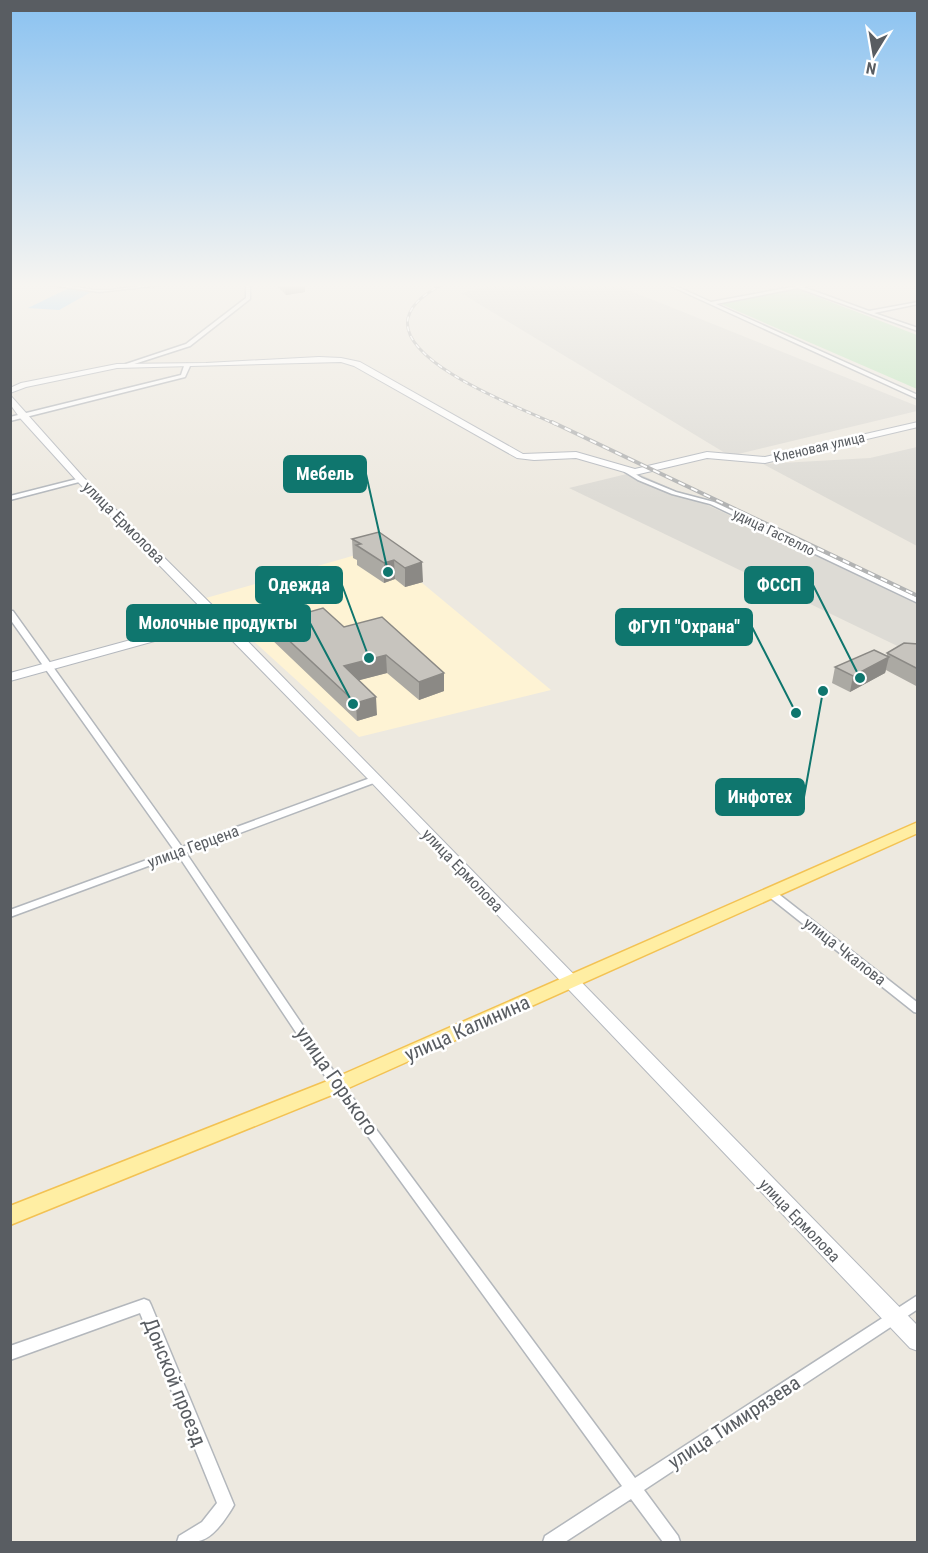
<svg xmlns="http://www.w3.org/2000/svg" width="928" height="1553" font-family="'Roboto Condensed',sans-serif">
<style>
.commercial{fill:#fef3d4}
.industrial{fill:#dddbd5}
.green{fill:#bde5bc}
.water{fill:#9ed7ff}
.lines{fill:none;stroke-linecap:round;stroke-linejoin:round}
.street-casing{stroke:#b3b7bc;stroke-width:3}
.secondary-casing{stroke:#b4b8be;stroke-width:2}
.primary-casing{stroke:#f3c253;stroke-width:3}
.street{fill:#fff;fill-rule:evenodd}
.secondary{fill:#fff;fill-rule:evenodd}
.primary{fill:#ffeea3;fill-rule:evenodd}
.rail-far1-casing{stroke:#b2b3b3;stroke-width:3}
.rail-casing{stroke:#b2b3b3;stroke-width:4}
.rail-far1{stroke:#fff;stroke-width:1.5;stroke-dasharray:5;stroke-linecap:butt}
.rail{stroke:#fff;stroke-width:2;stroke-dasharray:7;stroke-linecap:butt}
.wall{fill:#aba9a3}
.shaded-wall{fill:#8b8985}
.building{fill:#c7c4be;stroke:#8b8985;stroke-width:1.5}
.labels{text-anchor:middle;stroke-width:5;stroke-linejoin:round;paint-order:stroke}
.far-street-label{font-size:14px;fill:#595d62;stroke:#fff}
.street-label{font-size:16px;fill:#595d62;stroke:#fff}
.near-street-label{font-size:20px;fill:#595d62;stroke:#fff}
.leader{fill:none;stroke:#0f766e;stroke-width:2}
.callout-dot{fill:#0f766e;stroke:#fff;stroke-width:2}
.callout{fill:#0f766e;stroke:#0f766e;stroke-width:2}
.callout-label{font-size:18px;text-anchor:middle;font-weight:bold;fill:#fff}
</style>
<rect width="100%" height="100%" fill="#ede9e0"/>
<path class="commercial" d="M380 548 551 690 359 737 206 598Z"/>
<path class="industrial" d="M501 283H611L917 406V411L730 456 461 293Z
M917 447V546L763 464 870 458Z
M635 472 917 601V654H914L569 488Z"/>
<path class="green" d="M797 289 917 335V389L719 303Z"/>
<path class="water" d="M69 288 93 291 59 310 28 308Z"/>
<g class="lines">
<defs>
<path id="street" d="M37 283C57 281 78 289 98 290 125 291 152 281 178 283L99 292Z
M246 283H250V299L190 346 128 366 123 365 186 344 246 298Z
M664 283H669L711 302 814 283H821L803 287 869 311 918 302V304L874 313 918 328V331L798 288 716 304 918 395V399Z
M187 364 190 366 185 377 10 421V417L181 375 184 366Z
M627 469 642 478 676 492 714 502 918 598V603L710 504 672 494 638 480 625 472 624 471Z
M81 478 84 480 83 481 10 500V496Z
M10 611H13L182 847 373 777H379L381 779 379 781 186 853 341 1082 635 1478 918 1295V1309L644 1490 678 1536 680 1542H663L631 1499 565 1542H543L545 1536 622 1486 333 1088 178 855 10 917V910L174 850 10 619Z
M772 891 776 892 918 1003V1013L914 1012 768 896 767 894 768 892Z
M144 1299 149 1301 151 1305 234 1505C231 1511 227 1516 223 1522 209 1540 200 1544 177 1542L179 1536 202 1522 217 1503 140 1313 10 1360V1346Z"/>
<path id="secondary" d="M319 357 341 358 360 362 523 454 576 452 635 469 707 452 765 457 918 422V427L765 463 707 458 635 475 576 458 534 460 517 458 354 366 341 362 117 368 26 387 10 393V388L21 383 117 364 206 363Z
M10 395 84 478 224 617 918 1326V1351L910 1348 371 782 216 624 10 681V673L211 618 78 482 20 418 10 404Z"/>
<path id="primary" d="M918 822V833L344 1090 10 1225V1206L330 1080Z"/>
</defs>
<use href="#street" class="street-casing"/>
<use href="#secondary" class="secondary-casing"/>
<use href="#primary" class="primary-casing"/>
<use href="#street" class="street"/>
<use href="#secondary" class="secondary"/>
<use href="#primary" class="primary"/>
<defs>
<path id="rail-far1" d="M444 283C431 291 412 301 408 318 398 363 523 409 555 424"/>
<path id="rail" d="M552 422 918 596"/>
</defs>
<use href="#rail-far1" class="rail-far1-casing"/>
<use href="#rail" class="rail-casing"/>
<use href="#rail-far1" class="rail-far1"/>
<use href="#rail" class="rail"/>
</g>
<path class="wall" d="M276 283H305V292L286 295 276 285Z
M379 532 423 582 405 587 395 579 384 583 357 565V560L353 558 352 539Z
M292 617 444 673V691L419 700 387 673 359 680 377 715 357 721 269 637 267 620Z
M918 644V687L886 670 885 673 850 692 832 683 835 667 887 656V653Z"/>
<path class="shaded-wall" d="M300 283H305V292L286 295 285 284Z
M394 560 395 579 384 583V563Z
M422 562 423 582 405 587V568Z
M386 655 387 673 345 684 344 666Z
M889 657 885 673 850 692 853 676Z
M444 673V691L419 700V682Z
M376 697 377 715 357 721 356 703Z"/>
<path class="building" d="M283 283H300L285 284Z
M379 532 422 562 405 568 394 560 384 563 356 545 361 544 352 539Z
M323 608 344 627 382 617 444 673 419 682 386 655 344 666 376 697 356 703 267 620 288 614 292 617Z
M904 643 918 644V669L887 653Z
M874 650 889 657 853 676 835 667Z"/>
<linearGradient id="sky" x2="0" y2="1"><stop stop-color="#8ac2f1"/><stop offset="0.57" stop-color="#f7f5f1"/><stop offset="1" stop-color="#f7f5f1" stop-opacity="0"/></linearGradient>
<rect width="928" height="500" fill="url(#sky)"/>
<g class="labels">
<g class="far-street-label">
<text transform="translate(819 447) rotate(-13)" y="5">Кленовая улица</text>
<text transform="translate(774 532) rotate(26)" y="5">удица Гастелло</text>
</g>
<g class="street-label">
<text transform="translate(124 522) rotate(45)" y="6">улица Ермолова</text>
<text transform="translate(193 846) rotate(-20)" y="6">улица Герцена</text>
<text transform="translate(463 870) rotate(46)" y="6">улица Ермолова</text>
<text transform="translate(845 951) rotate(38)" y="6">улица Чкалова</text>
<text transform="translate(800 1220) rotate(46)" y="6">улица Ермолова</text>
</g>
<g class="near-street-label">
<text transform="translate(467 1028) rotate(-24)" y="7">улица Калинина</text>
<text transform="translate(337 1081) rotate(55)" y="7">улица Горького</text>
<text transform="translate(175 1382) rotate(68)" y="7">Донской проезд</text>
<text transform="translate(734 1422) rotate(-33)" y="7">улица Тимирязева</text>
</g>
</g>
<path class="leader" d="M388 572L366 474M860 678L813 585M369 658L342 585M353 704L310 623M796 713L752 627M823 691L804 797"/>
<g class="callout-dot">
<circle cx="388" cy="572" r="6"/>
<circle cx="860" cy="678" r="6"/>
<circle cx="369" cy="658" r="6"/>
<circle cx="353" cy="704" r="6"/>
<circle cx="796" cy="713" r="6"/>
<circle cx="823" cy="691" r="6"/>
</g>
<g class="callout">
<rect x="284" y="456" width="82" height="36" rx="6"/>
<rect x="745" y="567" width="68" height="36" rx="6"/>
<rect x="256" y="567" width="86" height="36" rx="6"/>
<rect x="127" y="605" width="183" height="36" rx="6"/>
<rect x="616" y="609" width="136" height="36" rx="6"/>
<rect x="716" y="779" width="88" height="36" rx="6"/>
</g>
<g class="callout-label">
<text x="325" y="480">Мебель</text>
<text x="779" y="591">ФССП</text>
<text x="299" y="591">Одежда</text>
<text x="218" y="629">Молочные продукты</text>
<text x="684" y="633">ФГУП "Охрана"</text>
<text x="760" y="803">Инфотех</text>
</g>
<rect width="928" height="1553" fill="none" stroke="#595d62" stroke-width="24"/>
<g transform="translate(874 54) rotate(191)" stroke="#ffffff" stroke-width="4.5" paint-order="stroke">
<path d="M0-4.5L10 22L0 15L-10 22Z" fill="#595d62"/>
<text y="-9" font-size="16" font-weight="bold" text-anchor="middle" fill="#595d62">N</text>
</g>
</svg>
